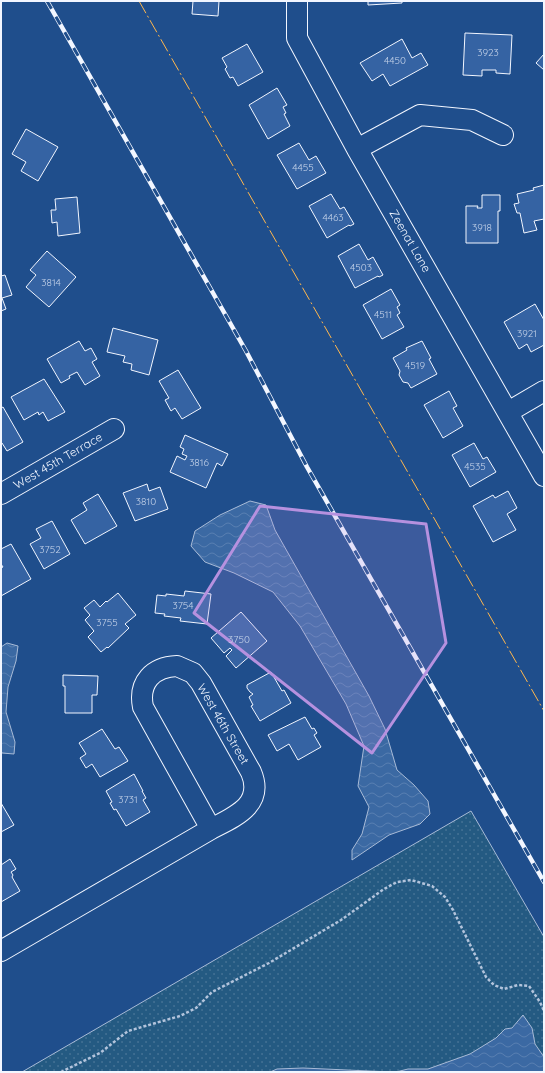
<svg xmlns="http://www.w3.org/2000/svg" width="545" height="1073" font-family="Quicksand,sans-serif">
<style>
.grass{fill:url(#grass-dots);stroke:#a8bbd7}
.water{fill:url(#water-waves);stroke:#a8bbd7}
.building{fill:#3563a3;stroke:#f2f6ff}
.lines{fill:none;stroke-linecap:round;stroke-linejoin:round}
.minor-casing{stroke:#f2f6ff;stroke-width:22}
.path{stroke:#b3c4dc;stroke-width:2.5;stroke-dasharray:3 2;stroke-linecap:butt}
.minor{stroke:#1f4e8c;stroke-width:20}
.rail-casing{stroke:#f2f6ff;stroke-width:4.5}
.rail{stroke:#1f4e8c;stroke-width:3;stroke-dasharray:9;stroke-linecap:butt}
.power{stroke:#ffb74d;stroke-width:1;stroke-dasharray:14 3 2 3;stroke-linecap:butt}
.marked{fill:#b691df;fill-opacity:0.2;stroke:#b691df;stroke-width:3;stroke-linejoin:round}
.labels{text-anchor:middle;stroke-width:3;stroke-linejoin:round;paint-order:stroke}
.number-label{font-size:10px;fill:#c3d1e8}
.street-label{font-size:12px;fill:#f2f6ff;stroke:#1f4e8c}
</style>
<defs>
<pattern id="grass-dots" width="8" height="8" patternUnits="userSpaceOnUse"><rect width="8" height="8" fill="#245a82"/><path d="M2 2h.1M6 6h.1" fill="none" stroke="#447295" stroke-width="1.8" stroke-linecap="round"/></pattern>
<pattern id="water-waves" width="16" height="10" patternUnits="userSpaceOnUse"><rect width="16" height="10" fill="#3b69a3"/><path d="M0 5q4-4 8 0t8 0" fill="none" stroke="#587fb1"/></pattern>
</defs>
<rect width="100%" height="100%" fill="#1f4e8c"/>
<path class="grass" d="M471 811 544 937V1072H22Z"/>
<path class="water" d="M250 501 266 505 275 530 369 696 385 729 397 770 414 785 428 801 430 814 420 824 389 835 352 860V850L362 834 369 807 358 786 364 746 346 704 300 626 273 592 234 573 205 562 191 546 195 531 220 515Z
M7 643 18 646 16 661 8 687 6 712 15 742 14 754 2 753 1 751V647Z
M523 1015 532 1028 535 1044 544 1057V1072H396L408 1069H428L470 1054 496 1038 505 1029 512 1028Z
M303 1068 391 1072H270L277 1069Z"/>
<path class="building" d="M193 1H219L218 16 192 14Z
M368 1H402V3L368 5Z
M465 33 512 35 510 74 496 73V70H482V76L463 75Z
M402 39 412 58 421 53 428 65 390 86 383 74 372 81 360 63Z
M247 44 263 72 238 86 233 77 230 78 225 69 227 67 222 58Z
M544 54V70L536 63Z
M277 88 287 105 283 107 286 113 284 114 290 126 268 139 249 105Z
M26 129 58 147 38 181 21 171 26 162 12 154Z
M299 143 309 160 316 156 326 173 297 189 277 155Z
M544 185V219L534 221 537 230 524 233 520 213H517L514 204 519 203 517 194 534 190 533 188Z
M331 194 340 209 344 207 354 224 350 226 349 225 327 238 309 206Z
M482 195H500V211H498V243H466V206H478L477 208H482Z
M77 197 80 233 58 236 57 222 52 223 51 210H56L55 199Z
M359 244 368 260 373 257 383 275 379 277 378 276 355 288 338 256Z
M47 251 76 277 49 307 26 287 36 275 30 270Z
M5 275 12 295 2 298 6 309 1 311V276Z
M391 289 400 305 397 307 400 313 397 315 404 327 382 339 363 305Z
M535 304 544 320V345L531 352 527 344 519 349 504 322Z
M113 328 158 340 149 375 131 370 132 364 123 362 125 356 107 352Z
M79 341 85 351 91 348 97 359 92 362 100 376 85 385 77 372 69 376 70 378 61 383 47 359Z
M422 341 431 358 429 359 437 374 411 388 408 383 403 382 399 375 400 371 393 358 407 350 406 348Z
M178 370 201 408 182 419 175 408 171 411 165 400 169 398 159 381Z
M44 379 65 412 48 421 43 412 39 415 38 412 24 420 11 397Z
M449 391 457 406 453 408 463 426 443 438 424 405Z
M3 407 23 442 7 451 2 443H1V408Z
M185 435 228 454 222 466 217 463 206 488 170 472 177 456 185 460 187 456 182 454 184 449 180 447Z
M474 443 483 459 487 457 496 472 470 487 452 455Z
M147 484 149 491 160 487 168 509 135 521 123 493Z
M508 491 517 508 507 514 516 530 493 542 473 506 493 495 495 498Z
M98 494 117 526 85 544 71 520 87 510 83 503Z
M52 521 70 554 44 569 30 544 41 538 36 529Z
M11 544 31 579 1 596V568L3 567 1 564V549Z
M185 591 211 594 207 624 180 621 181 618 164 616 165 614 155 613 157 595 166 596V594L184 596Z
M118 593 136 615 125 624 129 628 108 648 107 647 101 652 88 637 94 631 85 620 90 615 84 608 94 600 100 607 106 601 107 602Z
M241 612 267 641 236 668 226 656 232 650 230 648 224 653 211 638Z
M271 672 282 691 284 690 291 703 260 721 251 706 253 705 249 697 253 694 250 692 247 688V685Z
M63 675 98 676 97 695H92V713H65V686H63Z
M305 717 312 729 314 728 317 733 314 735 321 747 298 760 289 744 277 751 268 735Z
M102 729 115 749 119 747 128 761 100 777 92 764 86 768 80 758 86 754 79 743Z
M134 774 143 791H142L146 798 143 800 150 812 126 826 116 809 114 810 110 803 112 802 106 791Z
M1 803 14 825 1 832Z
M10 859 16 869 11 872 13 875 12 877 20 891 1 902V865Z"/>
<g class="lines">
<defs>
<path id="minor" d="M297 1V38L357 149 544 476
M357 149 420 115 472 120 503 135
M508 412 544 391
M1 494 114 429
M177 666 193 673 201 683 251 772C265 805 234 817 211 829L143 707C138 682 153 667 177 666Z
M1 951 211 829"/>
</defs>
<use href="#minor" class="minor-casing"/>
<path class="path" d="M61 1072 100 1053 128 1031 180 1016 196 1008 212 992 269 963 341 920 384 889 397 882 411 880 432 886 445 897 453 910 486 977 494 985 504 989 518 985 529 986 540 1002 544 1011"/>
<use href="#minor" class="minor"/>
<defs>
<path id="rail" d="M47 1 246 351 307 467 544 882"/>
</defs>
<use href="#rail" class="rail-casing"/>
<use href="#rail" class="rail"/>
<path class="power" d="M139 1 544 711"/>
</g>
<path class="marked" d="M260 506 426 524 446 643 372 753 194 613Z"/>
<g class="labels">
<g class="number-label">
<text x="488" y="56">3923</text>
<text x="395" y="64">4450</text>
<text x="303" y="171">4455</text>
<text x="333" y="221">4463</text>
<text x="482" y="231">3918</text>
<text x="361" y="271">4503</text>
<text x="51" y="286">3814</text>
<text x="383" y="318">4511</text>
<text x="527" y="337">3921</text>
<text x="415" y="369">4519</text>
<text x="199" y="466">3816</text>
<text x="475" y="470">4535</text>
<text x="146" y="505">3810</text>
<text x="50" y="553">3752</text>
<text x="183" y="609">3754</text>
<text x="107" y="626">3755</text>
<text x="239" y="643">3750</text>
<text x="128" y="803">3731</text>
</g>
<g class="street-label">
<text transform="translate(410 241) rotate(60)" y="4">Zeenat Lane</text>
<text transform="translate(58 461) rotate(-30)" y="4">West 45th Terrace</text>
<text transform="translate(223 724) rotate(60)" y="4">West 46th Street</text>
</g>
</g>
<rect width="545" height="1073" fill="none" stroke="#f2f6ff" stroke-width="4"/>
</svg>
